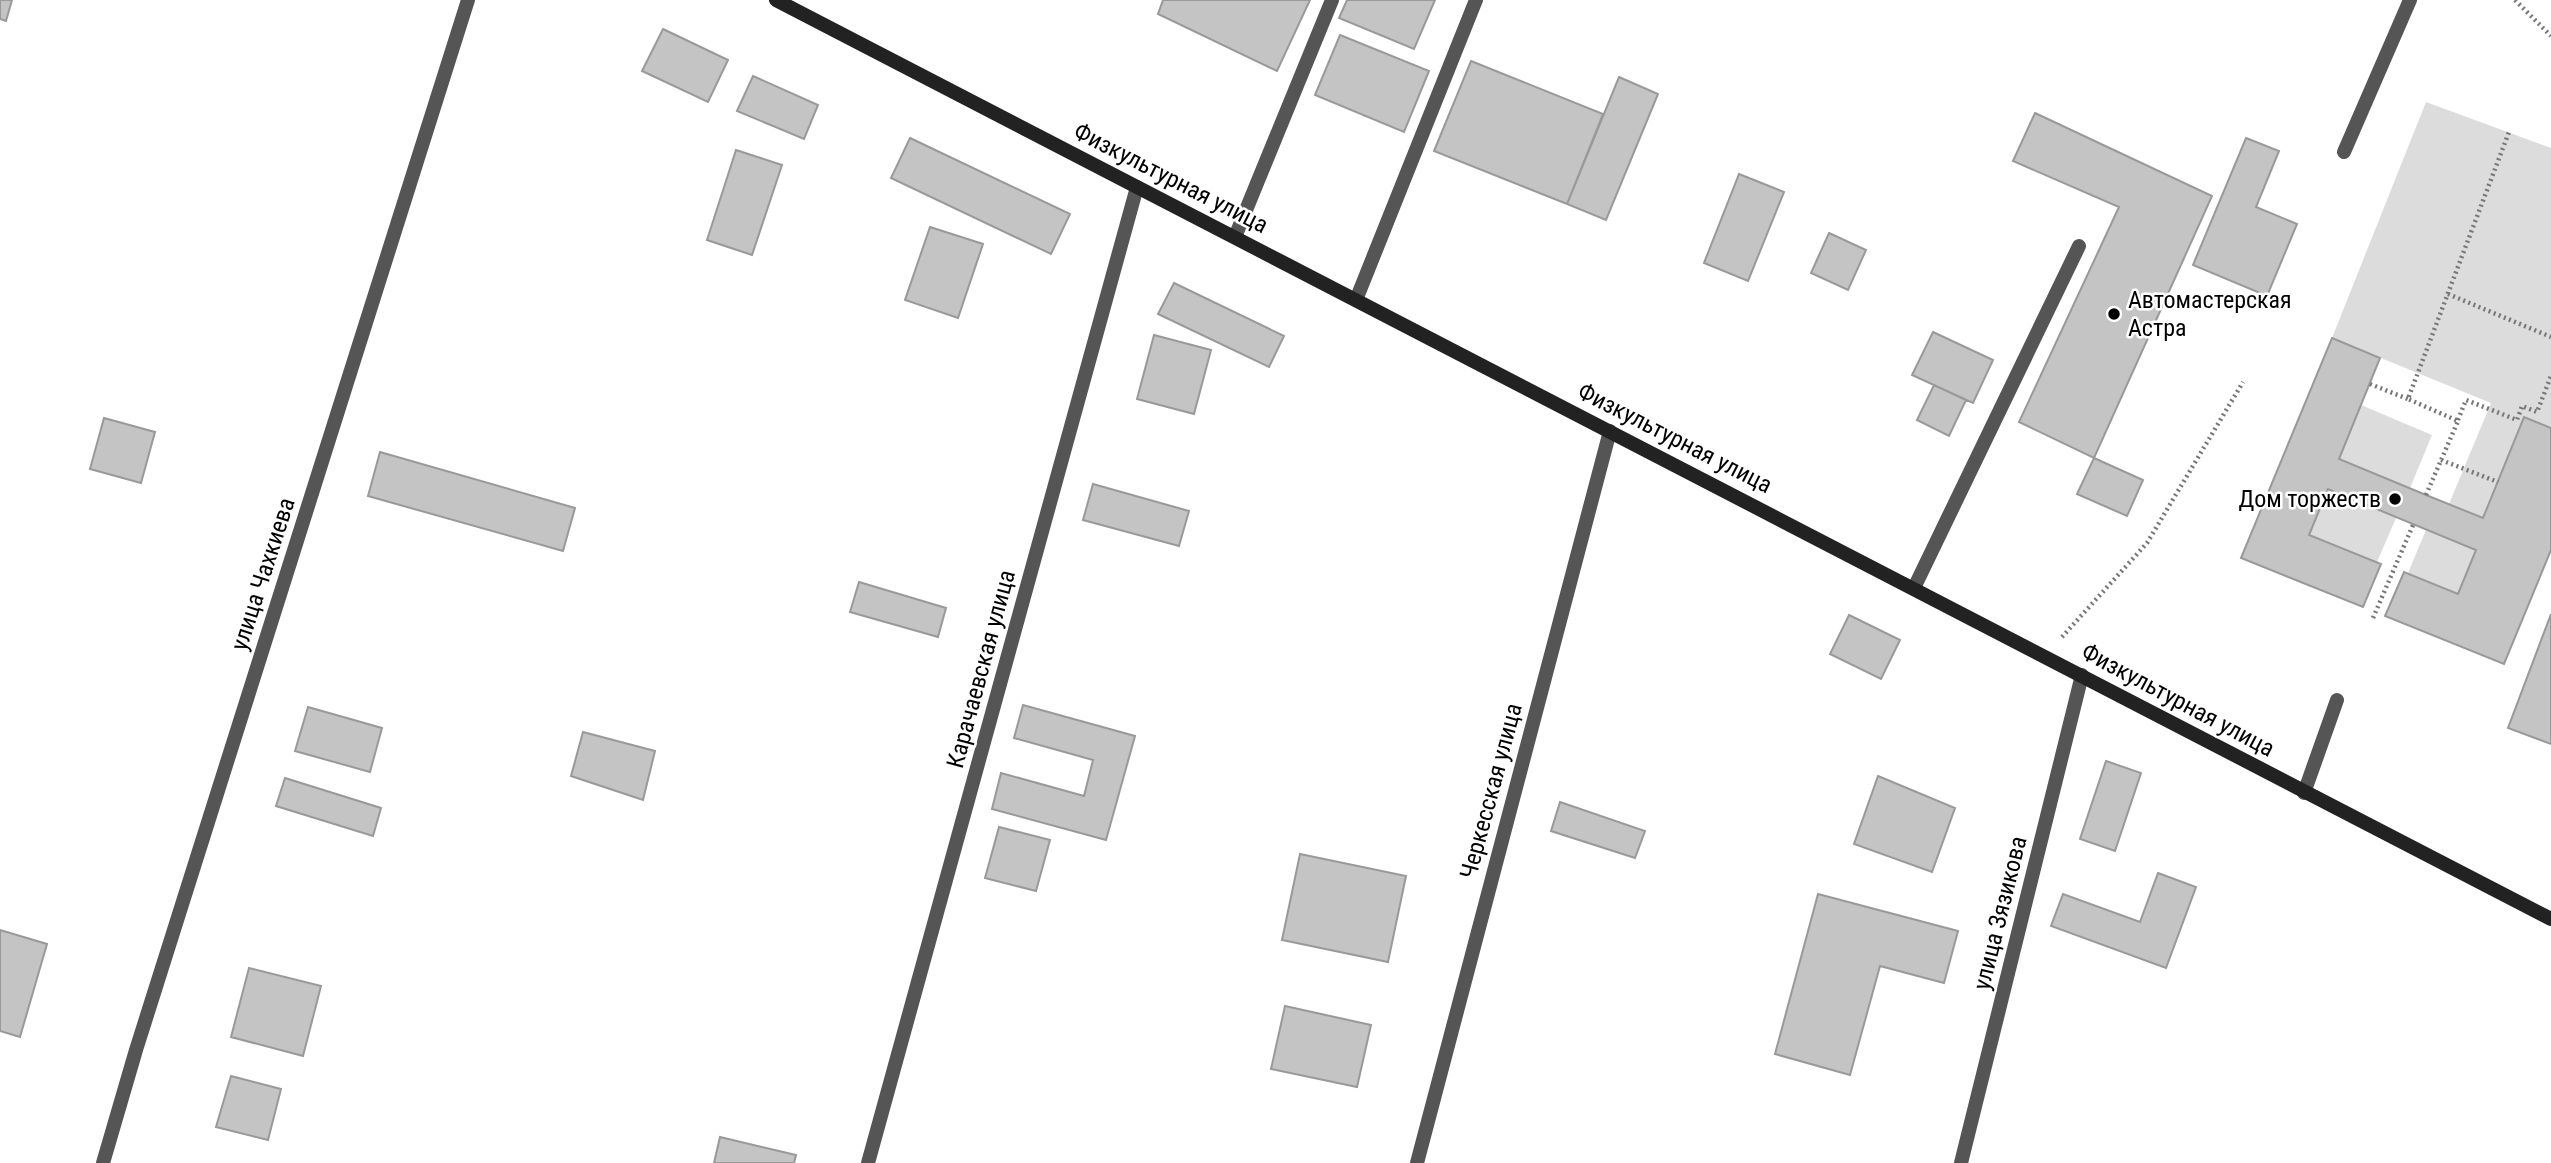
<svg xmlns="http://www.w3.org/2000/svg" width="2551" height="1163" font-family="'Roboto Condensed',sans-serif">
<style>
.grass{fill:#dcdcdc}
.building{fill:#c4c4c4;stroke:#999;stroke-width:2}
.lines{fill:none;stroke-linecap:round;stroke-linejoin:round}
.path{stroke:#777;stroke-width:4.5;stroke-dasharray:2 3.5;stroke-linecap:butt}
.lane{stroke:#555;stroke-width:14}
.street{stroke:#555;stroke-width:14}
.secondary{stroke:#222;stroke-width:14}
.poi-dot{fill:#000;stroke:#fff;stroke-width:2.5}
.labels{text-anchor:middle;stroke-width:5;stroke-linejoin:round;paint-order:stroke}
.street-label{font-size:24px;fill:#000;stroke:#fff}
.poi-label{font-size:24px;fill:#000;stroke:#fff;text-anchor:start}
</style>
<rect width="100%" height="100%" fill="#fff"/>
<path class="grass" d="M2426 102 2551 148V428L2524 417 2483 518 2449 504 2491 403 2332 338Z
M2361 405 2432 435 2410 488 2339 459Z
M2328 489 2396 518 2377 562 2309 535Z
M2426 530 2476 550 2458 594 2408 573Z"/>
<path class="building" d="M0 0H12L6 21 0 19Z
M1163 0H1310L1277 71 1158 14Z
M1347 0H1435L1414 49 1339 18Z
M663 29 728 60 708 102 642 71Z
M1340 35 1429 71 1404 132 1315 95Z
M1471 61 1603 114 1567 204 1434 151Z
M753 76 818 105 804 139 737 111Z
M1619 77 1658 94 1606 220 1567 204Z
M2035 113 2212 196 2094 458 2019 422 2119 207 2013 161Z
M910 138 1070 214 1051 254 891 178Z
M2246 138 2279 151 2256 207 2297 224 2267 296 2193 265Z
M736 150 782 165 752 255 707 240Z
M1739 174 1784 192 1748 281 1704 263Z
M930 227 983 244 958 318 905 300Z
M1829 233 1866 250 1848 290 1811 273Z
M1174 283 1284 336 1269 367 1158 314Z
M1933 332 1993 360 1973 403 1912 375Z
M1154 335 1211 350 1194 414 1137 399Z
M2332 338 2380 358 2339 459 2426 495 2483 518 2524 417 2551 428V550L2504 664 2385 616 2404 572 2458 594 2476 550 2328 489 2309 535 2381 564 2363 607 2241 558Z
M1934 385 1966 400 1949 436 1917 420Z
M104 418 155 432 141 483 90 469Z
M380 452 575 508 563 551 368 496Z
M2094 458 2143 480 2127 516 2077 494Z
M1093 484 1189 511 1179 546 1083 520Z
M859 582 946 608 938 637 850 612Z
M2551 614V744L2508 728Z
M1849 615 1900 640 1881 679 1830 654Z
M1023 705 1135 736 1106 840 992 809 1001 773 1084 796 1093 760 1014 738Z
M308 707 382 728 370 772 295 751Z
M583 732 655 751 643 800 571 776Z
M2106 761 2141 773 2115 851 2080 839Z
M1878 776 1955 808 1932 872 1854 844Z
M285 778 381 808 373 836 276 806Z
M1560 802 1645 831 1635 858 1551 831Z
M999 827 1050 840 1036 891 985 878Z
M1300 854 1406 876 1388 962 1282 940Z
M2158 873 2196 887 2166 968 2051 926 2063 894 2140 922Z
M1818 894 1958 931 1944 983 1880 966 1850 1075 1775 1054Z
M0 930 47 944 20 1037 0 1031Z
M249 968 321 986 303 1056 231 1037Z
M1285 1006 1371 1025 1357 1087 1271 1069Z
M231 1076 281 1089 268 1140 216 1127Z
M720 1137 796 1155 794 1163H714Z"/>
<g class="lines">
<path class="path" d="M2515 0 2551 36
M2448 294 2551 337
M2370 384 2408 399
M2458 420 2466 400 2517 420 2522 406 2537 412 2551 376
M2441 460 2498 482
M2426 495 2458 421 2408 399 2509 132
M2373 618 2413 525
M2062 637 2147 543 2243 382"/>
<path class="lane" d="M2344 152 2410 0
M1356 300 1476 0
M1914 588 2079 246
M2304 793 2337 700"/>
<path class="street" d="M1235 237 1332 0
M103 1163 136 1050 468 0
M868 1163 1137 187
M1417 1163 1610 431
M1961 1163 2082 675"/>
<path class="secondary" d="M776 0 2551 919"/>
</g>
<g class="poi-dot">
<circle cx="2114" cy="314" r="7"/>
<circle cx="2395" cy="499" r="7"/>
</g>
<g class="labels">
<g class="street-label">
<text transform="translate(1171 178) rotate(27)" y="8">Физкультурная улица</text>
<text transform="translate(1675 438) rotate(27)" y="8">Физкультурная улица</text>
<text transform="translate(263 574) rotate(-72)" y="8">улица Чахкиева</text>
<text transform="translate(981 669) rotate(-75)" y="8">Карачаевская улица</text>
<text transform="translate(2178 700) rotate(28)" y="8">Физкультурная улица</text>
<text transform="translate(1491 791) rotate(-75)" y="8">Черкесская улица</text>
<text transform="translate(2000 913) rotate(-76)" y="8">улица Зязикова</text>
</g>
<g class="poi-label">
<text x="2128" y="308">Автомастерская<tspan x="2128" dy="28">Астра</tspan></text>
<text x="2381" y="507" text-anchor="end">Дом торжеств</text>
</g>
</g>
</svg>
